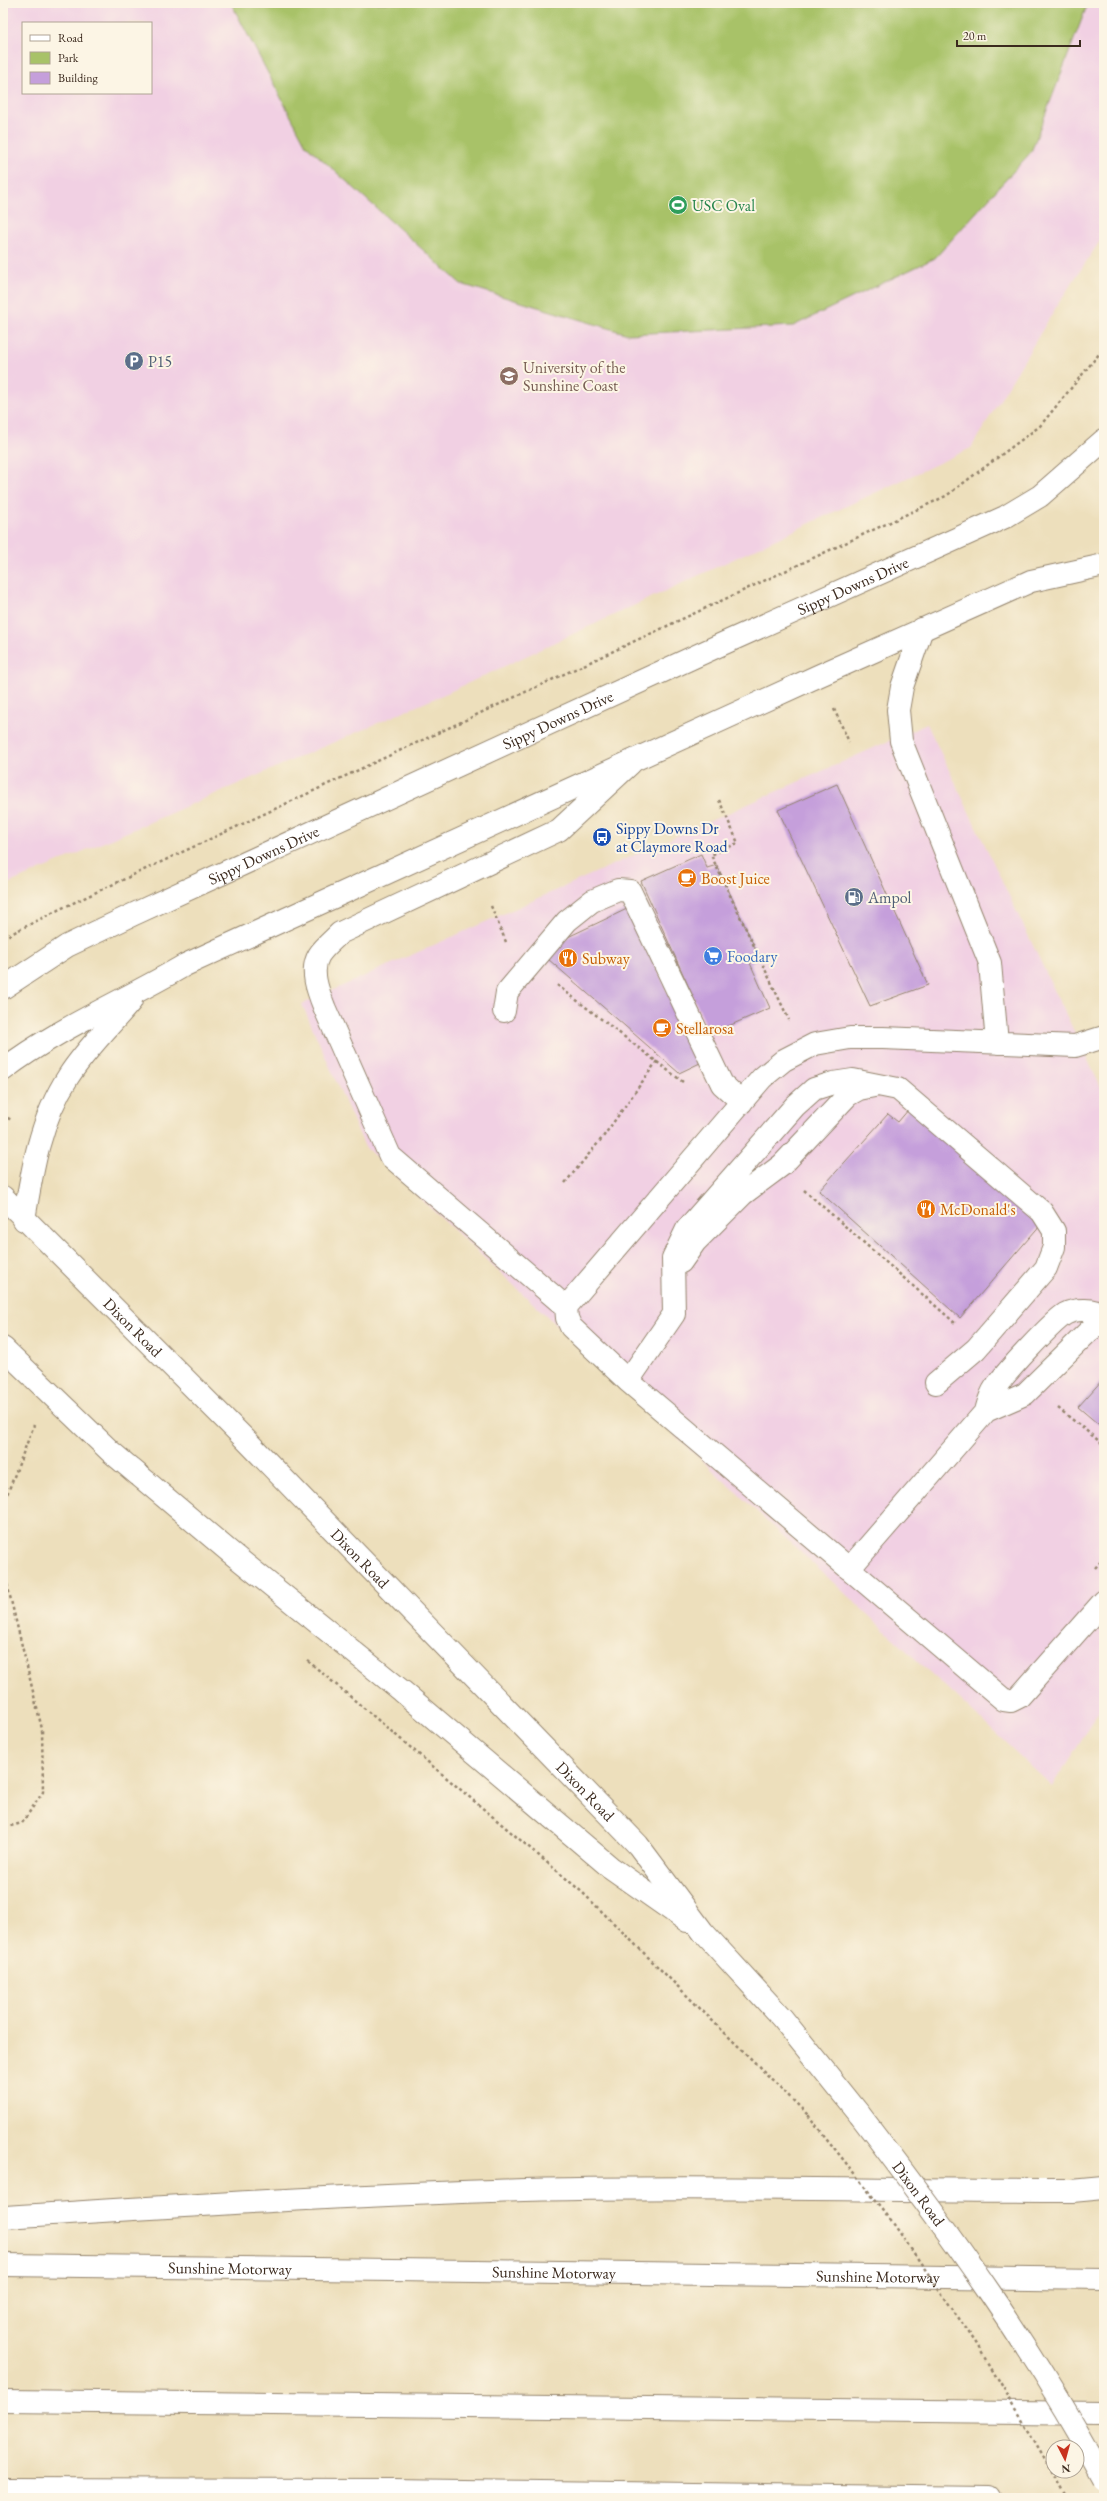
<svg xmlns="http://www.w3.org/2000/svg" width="1107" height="2501" font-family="'EB Garamond',serif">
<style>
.built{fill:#f1d0e3;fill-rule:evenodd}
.green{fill:#a8c268;stroke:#727643}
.building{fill:#c59fdb}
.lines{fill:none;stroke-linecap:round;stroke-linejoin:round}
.lane-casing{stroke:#94846d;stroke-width:24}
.secondary-casing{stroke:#94846d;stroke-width:24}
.highway-casing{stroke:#94846d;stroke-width:24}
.path{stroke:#94846d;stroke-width:2.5;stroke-dasharray:3 3;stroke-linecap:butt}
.lane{stroke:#fff;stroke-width:22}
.secondary{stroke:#fff;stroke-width:22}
.highway{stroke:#fff;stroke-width:22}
.secondary-bridge-casing{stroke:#94846d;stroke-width:24;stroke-linecap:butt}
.path-bridge{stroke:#94846d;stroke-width:2.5;stroke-dasharray:3 3;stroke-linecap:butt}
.secondary-bridge{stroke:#fff;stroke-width:22}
.labels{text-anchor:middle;stroke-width:4;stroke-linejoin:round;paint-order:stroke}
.leisure-label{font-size:16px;fill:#27864d;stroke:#fcf5e5;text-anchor:start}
.service-label{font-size:16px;fill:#4e5e75;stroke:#fcf5e5;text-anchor:start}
.education-label{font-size:16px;fill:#785e54;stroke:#fcf5e5;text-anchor:start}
.street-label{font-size:16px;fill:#3b2a1e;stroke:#fcf5e5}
.transit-label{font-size:16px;fill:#164399;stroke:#fcf5e5;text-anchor:start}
.food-label{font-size:16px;fill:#c56008;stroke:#fcf5e5;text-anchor:start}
.shop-label{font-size:16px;fill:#366cbe;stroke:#fcf5e5;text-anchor:start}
</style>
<rect width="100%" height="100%" fill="#fcf5e5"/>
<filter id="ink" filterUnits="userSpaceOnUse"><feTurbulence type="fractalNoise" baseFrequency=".025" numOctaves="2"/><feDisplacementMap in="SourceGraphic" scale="8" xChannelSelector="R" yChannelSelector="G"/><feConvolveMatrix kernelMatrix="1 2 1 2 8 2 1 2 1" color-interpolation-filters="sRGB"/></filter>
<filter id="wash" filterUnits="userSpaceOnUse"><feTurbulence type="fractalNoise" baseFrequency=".012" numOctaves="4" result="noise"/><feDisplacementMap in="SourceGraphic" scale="16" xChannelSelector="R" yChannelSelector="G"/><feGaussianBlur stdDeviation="0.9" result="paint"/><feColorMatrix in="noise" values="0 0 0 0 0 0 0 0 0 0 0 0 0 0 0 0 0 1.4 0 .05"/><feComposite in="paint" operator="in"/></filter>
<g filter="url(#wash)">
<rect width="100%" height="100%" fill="#eddfbc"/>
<path class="built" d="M3 3H1104V235L1058 304 971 448 447 693 3 886ZM23 23H151V93H23Z
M927 724 1104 1094V1704L1052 1786 365 1147 302 1004Z"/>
<path class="green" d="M231 3H1088L1031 152 935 258 793 326 628 334 461 284 306 145Z"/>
<g id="blocks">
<path class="building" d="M837 784 928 985 870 1006 778 810Z
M701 854 707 868 717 865 760 959 750 963 770 1008 710 1034 641 881Z
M629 908 700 1063 679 1073 548 959 568 937Z
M920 1096 1042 1223 960 1318 819 1191 888 1114 898 1122Z
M1104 1378V1429L1078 1407Z"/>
</g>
</g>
<g filter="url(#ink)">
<use href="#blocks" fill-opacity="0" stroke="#94846d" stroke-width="1"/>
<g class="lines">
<defs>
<path id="lane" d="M922 629 902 687 898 710 901 741 990 963 997 1043
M504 1011 507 992 567 921 592 901 618 890 630 891 722 1084 742 1102
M1104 1037 1075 1046 883 1038H850L815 1044 784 1060 762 1078 566 1307 567 1318 571 1327 628 1381 1004 1700 1011 1701 1019 1697 1104 1601
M681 1262 695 1242 743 1194 782 1165 848 1095 859 1089 874 1086
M566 1307 390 1156 325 1009C319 994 309 971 319 955 324 947 333 940 340 933L559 830 630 764
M628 1381 674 1314 673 1258 687 1229 795 1106 814 1089 833 1083 853 1080 898 1089 1042 1212 1054 1231V1247L1046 1268 976 1349 936 1383
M986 1411 1025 1394 1089 1331 1096 1326 1104 1324
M849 1569 986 1411C988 1404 990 1395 995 1388 1005 1373 1051 1323 1065 1314 1076 1308 1094 1309 1104 1315"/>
<g id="secondary">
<path id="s1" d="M3 988 67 946 132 915 720 645 1005 517 1040 496 1104 440"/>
<path d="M3 1070C56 1029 126 1000 185 965L818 676 1031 581 1104 565"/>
<path id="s2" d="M3 1197 247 1441 638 1845 703 1932 782 2018 860 2115"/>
<path d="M24 1220C32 1170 40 1120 68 1077 85 1050 110 1026 131 1001"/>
<path d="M3 1348 110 1451 230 1552 402 1691 610 1867 687 1921"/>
</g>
<g id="highway">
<path d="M3 2217C166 2207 329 2196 492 2191 685 2185 879 2191 1072 2191L1104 2188"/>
<path id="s3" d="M3 2265 1104 2279"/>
<path d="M3 2401 1104 2413"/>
<path d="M3 2489 393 2490 989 2498"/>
</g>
</defs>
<use href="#lane" class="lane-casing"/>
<use href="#secondary" class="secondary-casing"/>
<use href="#highway" class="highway-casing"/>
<path class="path" d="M834 709 849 742
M719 800 738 843 711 855 789 1020
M491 906 506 942
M3 938 58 910 946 496 1040 426 1104 348
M557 985 683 1082
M3 1114 12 1121
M565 1183 603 1137 657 1061
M804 1190 955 1323
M1058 1408 1104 1445
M3 1505 34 1425
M3 1567 42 1729 43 1792 22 1823 3 1828
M1095 1568 1104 1558
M308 1661 582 1892 808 2115"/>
<use href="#lane" class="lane"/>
<use href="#secondary" class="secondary"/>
<use href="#highway" class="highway"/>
<defs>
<g id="secondary-bridge">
<path id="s4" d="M860 2115C949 2231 1035 2350 1104 2479"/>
</g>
</defs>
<use href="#secondary-bridge" class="secondary-bridge-casing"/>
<path class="path-bridge" d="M808 2115 891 2220 976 2343 1067 2498"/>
<use href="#secondary-bridge" class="secondary-bridge"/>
</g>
</g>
<defs>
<symbol id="stadium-disc" viewBox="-11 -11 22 22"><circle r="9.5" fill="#2e9e5b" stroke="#fcf5e5"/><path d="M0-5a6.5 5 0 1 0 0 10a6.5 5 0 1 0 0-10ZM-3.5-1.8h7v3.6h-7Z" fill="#fff"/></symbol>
<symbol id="parking-disc" viewBox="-11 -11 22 22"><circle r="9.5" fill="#5c6f8a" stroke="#fcf5e5"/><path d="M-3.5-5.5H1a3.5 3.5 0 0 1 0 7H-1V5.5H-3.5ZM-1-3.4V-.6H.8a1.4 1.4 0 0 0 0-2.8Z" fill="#fff"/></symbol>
<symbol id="university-disc" viewBox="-11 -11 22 22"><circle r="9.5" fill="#8d6e63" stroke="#fcf5e5"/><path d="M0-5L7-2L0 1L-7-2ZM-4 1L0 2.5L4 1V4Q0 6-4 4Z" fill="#fff"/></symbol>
<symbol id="bus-disc" viewBox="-11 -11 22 22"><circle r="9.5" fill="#1a4fb4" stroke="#fcf5e5"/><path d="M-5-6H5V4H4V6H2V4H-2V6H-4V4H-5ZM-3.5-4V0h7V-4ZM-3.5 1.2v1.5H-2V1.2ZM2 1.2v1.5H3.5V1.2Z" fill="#fff"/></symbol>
<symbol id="cafe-disc" viewBox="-11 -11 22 22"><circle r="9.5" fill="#e8710a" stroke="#fcf5e5"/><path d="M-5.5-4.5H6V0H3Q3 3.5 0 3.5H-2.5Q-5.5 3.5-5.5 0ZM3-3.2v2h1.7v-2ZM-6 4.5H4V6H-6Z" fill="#fff"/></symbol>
<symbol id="fuel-disc" viewBox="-11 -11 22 22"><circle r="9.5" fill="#5c6f8a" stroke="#fcf5e5"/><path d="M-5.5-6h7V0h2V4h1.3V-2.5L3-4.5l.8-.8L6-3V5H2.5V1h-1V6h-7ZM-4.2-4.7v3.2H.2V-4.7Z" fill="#fff"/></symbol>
<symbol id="supermarket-disc" viewBox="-11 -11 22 22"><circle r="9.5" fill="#3f7fe0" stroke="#fcf5e5"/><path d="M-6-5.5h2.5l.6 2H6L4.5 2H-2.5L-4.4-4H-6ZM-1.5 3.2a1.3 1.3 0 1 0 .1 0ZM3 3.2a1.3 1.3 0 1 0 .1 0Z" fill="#fff"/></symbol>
<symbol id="restaurant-disc" viewBox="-11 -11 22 22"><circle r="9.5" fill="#e8710a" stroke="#fcf5e5"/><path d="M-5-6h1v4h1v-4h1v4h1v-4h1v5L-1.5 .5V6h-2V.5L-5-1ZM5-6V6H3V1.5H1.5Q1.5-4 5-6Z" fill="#fff"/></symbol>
</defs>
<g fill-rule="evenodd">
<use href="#stadium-disc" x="667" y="194" width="22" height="22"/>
<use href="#parking-disc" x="123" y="350" width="22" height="22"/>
<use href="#university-disc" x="498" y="365" width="22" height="22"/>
<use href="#bus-disc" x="591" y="826" width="22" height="22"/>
<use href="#cafe-disc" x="676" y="867" width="22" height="22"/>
<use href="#fuel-disc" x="843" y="886" width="22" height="22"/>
<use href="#supermarket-disc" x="702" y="945" width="22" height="22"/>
<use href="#restaurant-disc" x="557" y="947" width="22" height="22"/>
<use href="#cafe-disc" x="651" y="1017" width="22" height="22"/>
<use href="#restaurant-disc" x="915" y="1198" width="22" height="22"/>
</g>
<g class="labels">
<g class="leisure-label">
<text x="692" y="211">USC Oval</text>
</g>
<g class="service-label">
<text x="148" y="367">P15</text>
<text x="868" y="903">Ampol</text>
</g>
<g class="education-label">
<text x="523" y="373">University of the<tspan x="523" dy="18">Sunshine Coast</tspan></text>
</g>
<g class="street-label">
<text dy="6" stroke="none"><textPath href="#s1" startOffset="941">Sippy Downs Drive</textPath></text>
<text dy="6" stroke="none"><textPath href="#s1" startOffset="617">Sippy Downs Drive</textPath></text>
<text dy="6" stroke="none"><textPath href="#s1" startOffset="293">Sippy Downs Drive</textPath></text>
<text dy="6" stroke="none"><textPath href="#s2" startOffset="184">Dixon Road</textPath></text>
<text dy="6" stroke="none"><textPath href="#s2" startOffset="508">Dixon Road</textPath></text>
<text dy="6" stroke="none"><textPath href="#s2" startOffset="832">Dixon Road</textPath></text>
<text dy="6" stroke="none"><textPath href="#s4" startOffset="98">Dixon Road</textPath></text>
<text dy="6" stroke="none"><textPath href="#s3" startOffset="227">Sunshine Motorway</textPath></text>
<text dy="6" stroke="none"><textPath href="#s3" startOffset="551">Sunshine Motorway</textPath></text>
<text dy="6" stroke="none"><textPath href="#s3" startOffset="875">Sunshine Motorway</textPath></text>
</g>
<g class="transit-label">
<text x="616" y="834">Sippy Downs Dr<tspan x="616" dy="18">at Claymore Road</tspan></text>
</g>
<g class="food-label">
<text x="701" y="884">Boost Juice</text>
<text x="582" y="964">Subway</text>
<text x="676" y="1034">Stellarosa</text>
<text x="940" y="1215">McDonald's</text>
</g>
<g class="shop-label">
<text x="727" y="962">Foodary</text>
</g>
</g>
<rect width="1107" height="2501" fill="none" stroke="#fcf5e5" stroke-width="16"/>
<rect x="22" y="22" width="130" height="72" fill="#fcf5e5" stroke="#afa495"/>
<rect x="30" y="35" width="20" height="6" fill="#ffffff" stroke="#afa495"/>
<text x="58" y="42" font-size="12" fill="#3b2a1e">Road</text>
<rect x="30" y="52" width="20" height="12" fill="#a8c268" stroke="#afa495"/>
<text x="58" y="62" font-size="12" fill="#3b2a1e">Park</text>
<rect x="30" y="72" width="20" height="12" fill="#c59fdb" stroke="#afa495"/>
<text x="58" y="82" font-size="12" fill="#3b2a1e">Building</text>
<g transform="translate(1065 2459) rotate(174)"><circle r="19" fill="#fcf5e5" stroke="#afa495"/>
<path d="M0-3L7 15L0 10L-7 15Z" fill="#c8321e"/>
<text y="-6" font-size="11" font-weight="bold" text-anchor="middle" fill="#3b2a1e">N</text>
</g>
<path d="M957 40v6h123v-6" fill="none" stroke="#3b2a1e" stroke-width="2"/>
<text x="963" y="40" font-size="12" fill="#3b2a1e" stroke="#fcf5e5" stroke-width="3" paint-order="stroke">20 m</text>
</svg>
